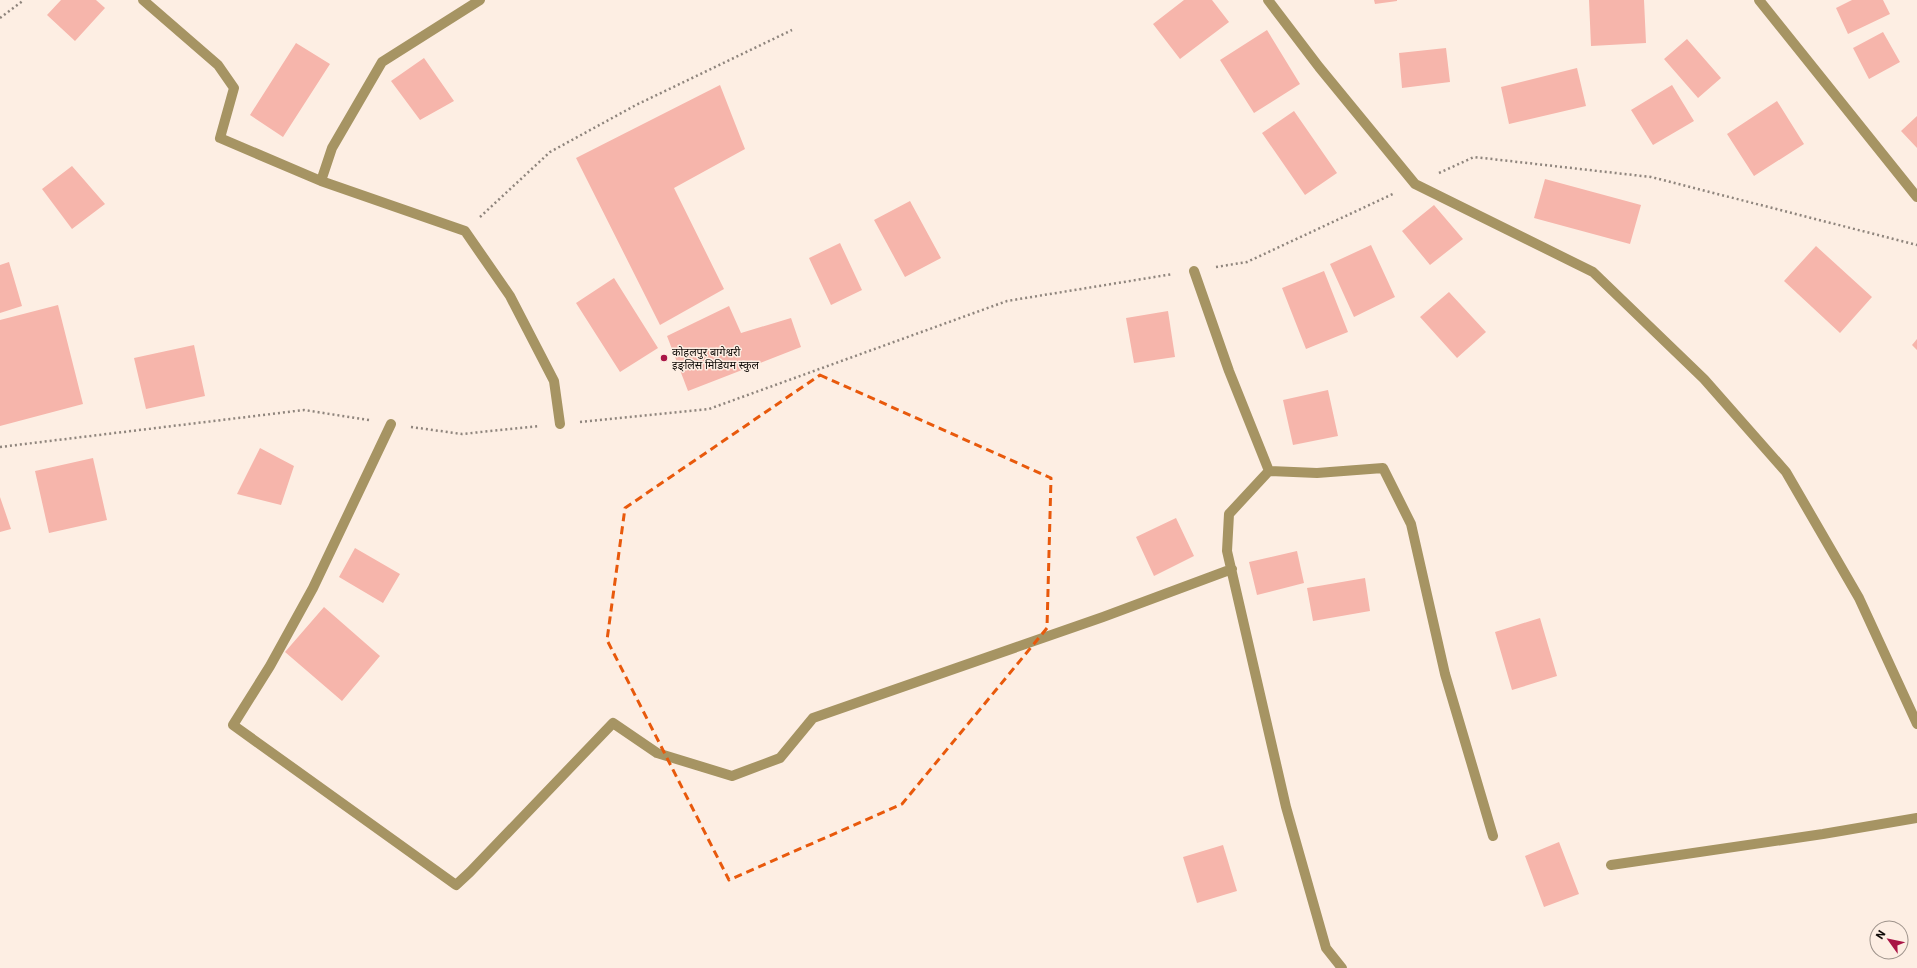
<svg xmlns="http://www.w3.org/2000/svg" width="1917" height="968" font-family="Roboto,'Noto Sans Devanagari',sans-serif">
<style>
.building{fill:#f6b5ab}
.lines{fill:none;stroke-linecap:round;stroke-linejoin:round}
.path{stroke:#8f857d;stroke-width:2.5;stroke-dasharray:2 3;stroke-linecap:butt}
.minor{stroke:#a69463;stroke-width:10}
.tertiary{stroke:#a69463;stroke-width:10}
.marked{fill:none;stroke:#e8590c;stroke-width:3;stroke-dasharray:8 5;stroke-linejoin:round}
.poi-dot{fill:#a91546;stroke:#fdeee3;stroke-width:1.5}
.labels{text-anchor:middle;stroke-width:3;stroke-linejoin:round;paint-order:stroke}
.poi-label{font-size:11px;fill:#100b08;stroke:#fdeee3;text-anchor:start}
</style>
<rect width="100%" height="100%" fill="#fdeee3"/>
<path class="building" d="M61 0H96L105 8 75 41 47 15Z
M1184 0H1212L1229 22 1180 59 1153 24Z
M1374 0H1397V1L1375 4Z
M1589 0H1644L1646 43 1591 46Z
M1852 0H1883L1890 14 1848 34 1836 8Z
M1267 30 1300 84 1254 113 1220 60Z
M1883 32 1900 62 1869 79 1853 48Z
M1687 39 1721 78 1698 98 1664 59Z
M296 43 330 64 283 137 250 115Z
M1446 48 1450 82 1402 88 1399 53Z
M424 58 454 101 420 120 391 81Z
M1577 68 1586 106 1509 124 1501 87Z
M720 85 745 149 674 188 724 289 660 325 576 158Z
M1672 85 1694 121 1653 145 1631 110Z
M1777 101 1804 144 1754 176 1727 134Z
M1294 111 1337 173 1305 195 1262 133Z
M1917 116V148L1901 131Z
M72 166 105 204 72 229 42 189Z
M1545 179 1641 205 1630 244 1534 218Z
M910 201 941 258 905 277 874 220Z
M1434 205 1463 239 1430 265 1402 231Z
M840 243 862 290 831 305 809 258Z
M1371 245 1395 297 1354 317 1330 264Z
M1816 246 1872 297 1840 333 1784 281Z
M9 262 22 306 0 313V265Z
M1324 271 1348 332 1306 349 1282 288Z
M614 278 658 348 620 372 576 303Z
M1449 292 1486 332 1457 358 1420 317Z
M58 305 83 404 0 426V320Z
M729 306 741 333 791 318 801 347 688 391 667 336Z
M1168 311 1175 357 1134 363 1126 318Z
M1917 339V350L1912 345Z
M194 345 205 396 146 409 134 358Z
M1328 390 1338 436 1293 445 1283 400Z
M260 448 294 466 281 505 237 494Z
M93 458 107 520 49 533 35 471Z
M0 497 11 529 0 532Z
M1176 518 1194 556 1154 576 1136 537Z
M355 548 400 574 383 603 339 577Z
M1297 551 1304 583 1257 595 1249 562Z
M1365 578 1370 611 1313 621 1307 588Z
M324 607 380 656 342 701 285 652Z
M1540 618 1557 676 1512 690 1495 632Z
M1559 842 1579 894 1544 907 1525 856Z
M1223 845 1237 891 1197 903 1183 857Z"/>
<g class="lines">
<path class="path" d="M0 18 24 0
M1439 173 1474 157 1651 177 1917 245
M480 217 550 152 636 105 792 30
M1216 267 1247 262 1395 193
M580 422 709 409 1007 301 1173 274
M411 427 462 434 539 426
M0 447 304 410 369 420"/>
<path class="minor" d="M143 0 218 65 234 88 220 138 321 181
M480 0 382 62 332 148 321 181 465 231 510 296 554 381 560 424
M1268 0 1319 67 1415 184 1593 272 1704 379 1786 472 1859 598 1917 724
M1194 271 1229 371 1269 471 1229 514 1227 551 1286 807 1326 948 1342 968
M391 424 313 588 270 666 233 725 456 885 470 872 613 723 657 753 732 776 780 758 813 718 1103 617 1232 569
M1269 471 1317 473 1383 468 1411 524 1445 674 1493 836
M1611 865 1823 834 1917 818"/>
<path class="tertiary" d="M1759 0 1917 197"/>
</g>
<path class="marked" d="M820 375 1051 478 1047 628 902 804 729 880 607 640 625 508Z"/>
<circle class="poi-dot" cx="664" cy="358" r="4"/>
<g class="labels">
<g class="poi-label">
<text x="672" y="356">कोहलपुर बागेश्वरी<tspan x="672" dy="13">इङ्लिस मिडियम स्कुल</tspan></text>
</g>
</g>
<g transform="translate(1889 940) rotate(303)"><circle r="19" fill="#fdeee3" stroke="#9e938b"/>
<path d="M0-3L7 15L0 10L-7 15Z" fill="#a91546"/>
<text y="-6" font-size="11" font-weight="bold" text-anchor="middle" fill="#100b08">N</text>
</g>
</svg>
